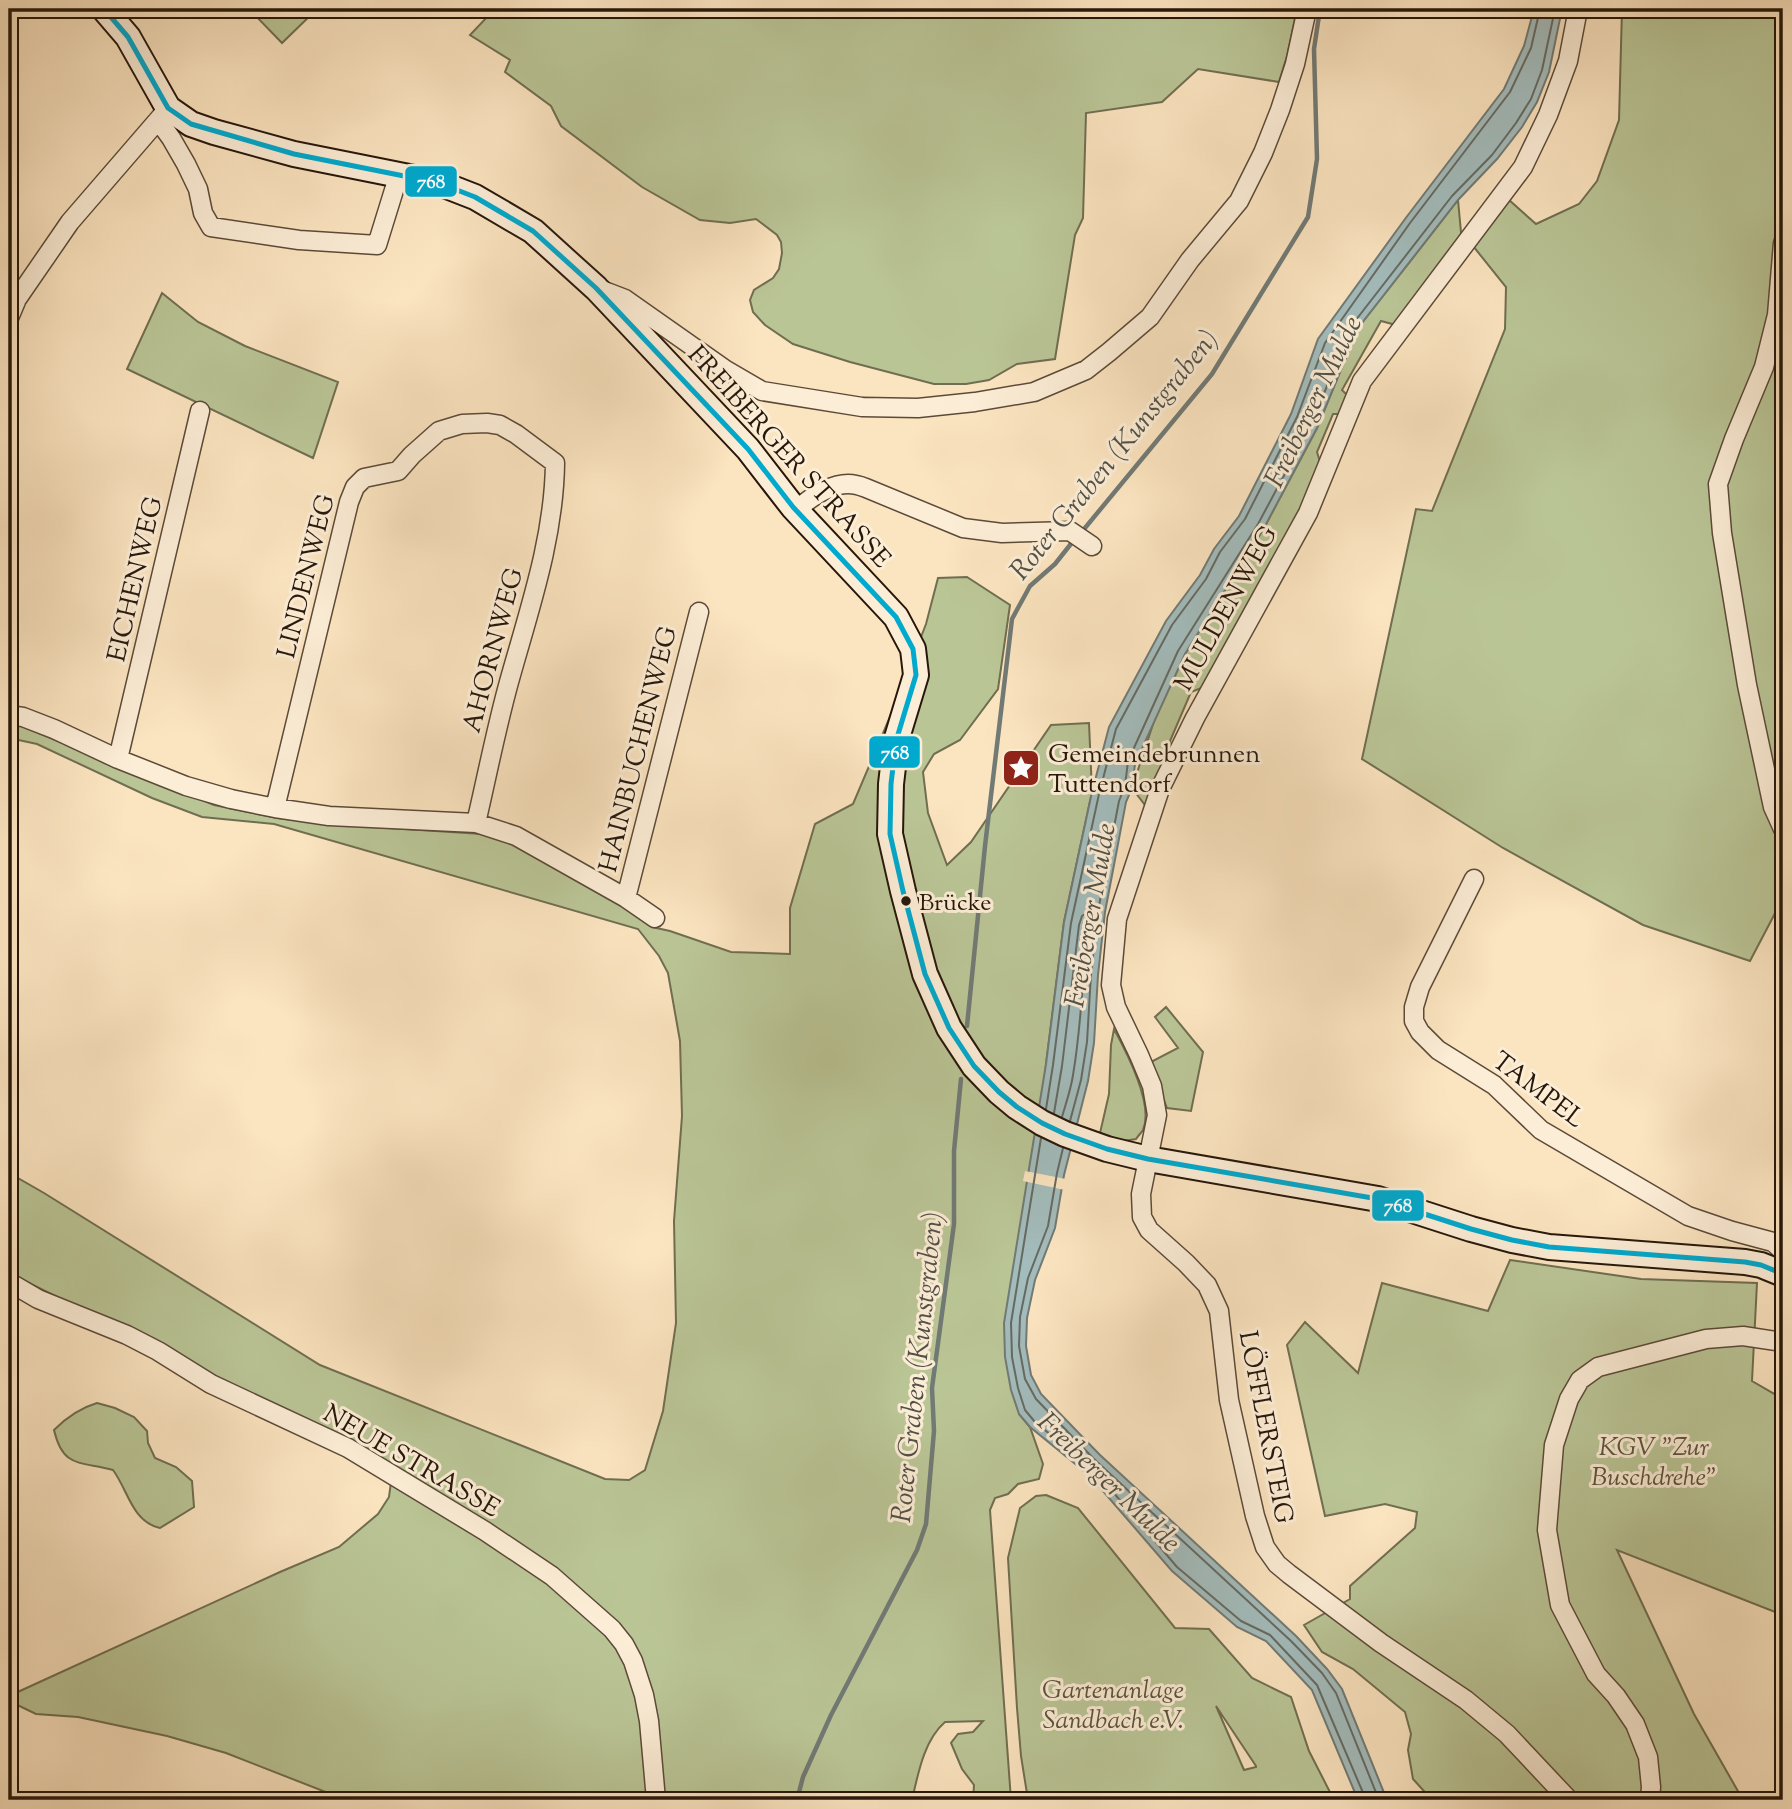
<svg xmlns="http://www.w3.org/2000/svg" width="1792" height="1809" font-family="'Sorts Mill Goudy',serif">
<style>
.green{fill:#bac596;stroke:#706e50;stroke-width:2;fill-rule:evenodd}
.water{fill:#a3bcbc;stroke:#717a75;stroke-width:2}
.pier{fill:#fbe4c0}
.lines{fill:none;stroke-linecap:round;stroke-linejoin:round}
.shore{stroke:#656a63;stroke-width:2}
.stream{stroke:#717a75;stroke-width:4.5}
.street-casing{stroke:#5c4a38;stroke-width:21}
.secondary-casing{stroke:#27170a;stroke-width:28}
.street{stroke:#fcedd6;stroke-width:18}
.secondary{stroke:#fcedd6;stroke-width:24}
.bus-1-casing{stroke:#fcedd6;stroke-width:10}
.bus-1{stroke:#00a9ce;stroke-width:5}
.bus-dot{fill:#27170a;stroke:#fcedd6;stroke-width:2.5}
.labels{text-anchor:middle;stroke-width:6;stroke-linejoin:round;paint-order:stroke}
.bus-label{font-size:24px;fill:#27170a;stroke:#fcedd6;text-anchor:start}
.street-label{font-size:26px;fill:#27170a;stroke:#fcedd6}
.poi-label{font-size:26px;fill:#27170a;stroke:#fcedd6;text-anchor:start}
.park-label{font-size:26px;font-style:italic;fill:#5a543b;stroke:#fcedd6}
.water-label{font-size:28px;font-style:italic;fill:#525148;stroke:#fcedd6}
.line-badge{stroke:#fcedd6;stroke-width:2.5}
.badge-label{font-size:19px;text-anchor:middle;font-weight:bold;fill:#fff}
</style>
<rect width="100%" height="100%" fill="#fbe4c0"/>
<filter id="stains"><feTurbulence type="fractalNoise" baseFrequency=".00286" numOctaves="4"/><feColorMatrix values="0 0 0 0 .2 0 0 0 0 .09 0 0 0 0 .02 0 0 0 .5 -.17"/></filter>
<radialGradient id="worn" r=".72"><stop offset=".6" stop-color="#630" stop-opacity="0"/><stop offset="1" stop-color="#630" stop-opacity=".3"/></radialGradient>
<path class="green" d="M249 9H317L282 43Z
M500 9H1297L1287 56 1279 82 1198 69 1162 102 1086 113 1083 218 1075 235 1055 359 1017 364 989 380 966 384H934L850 362 793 344 765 325 753 312 750 300 754 290 773 278 779 269 782 253 781 242 777 235 756 219 730 223 700 220 642 187 561 126 551 106 505 72 510 60 470 35 488 16Z
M1622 9H1783V898L1750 961 1643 925 1503 848 1362 759 1416 509 1432 511 1505 329 1506 287 1473 246 1508 199 1536 224 1579 204 1597 181 1619 120Z
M1458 200 1462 243 1396 325 1381 321 1342 390 1349 397 1342 414H1333L1317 452 1321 465 1302 510 1241 616 1204 687 1191 692 1170 741 1171 752 1148 809 1132 788 1156 715 1185 654 1264 528 1317 428 1358 328Z
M162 293 198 322 245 346 338 382 313 458 127 369Z
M967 577 1010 605 998 689 960 740 934 754 923 772 928 813 947 865 971 842 1051 725 1089 723 1092 792 1064 922 1046 1064 1019 1414 1030 1427 1043 1464 1039 1479 1018 1484 1008 1494 995 1498 990 1510 1011 1800H973L974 1785 962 1769 951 1743 958 1734 973 1732 983 1721 945 1722C924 1740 918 1774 912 1800H346L226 1753 167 1736 78 1717 36 1714 9 1701V1696L280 1572 339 1547 378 1514 389 1497 393 1467 302 1419 9 1273V1173L44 1193 320 1365 605 1479 629 1480 645 1470 663 1411 676 1323 674 1221 682 1116 680 1041 668 973 659 956 638 929 274 824 202 817 152 798 37 744 9 738V721L214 805 278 818 326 824 482 834 510 842 611 897 652 927 670 931 731 952 790 954V908L815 824 853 804 892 712 926 624 938 578Z
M1166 1007 1203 1052 1191 1111 1167 1108 1149 1063 1178 1048 1155 1017Z
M1114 1029C1126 1051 1154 1105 1143 1130 1141 1133 1138 1136 1136 1139L1123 1141 1100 1133 1109 1094 1111 1045Z
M1510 1260 1641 1279 1757 1283 1752 1381 1783 1399V1615L1617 1550 1694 1714 1743 1800H1432L1413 1779 1408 1750 1411 1734 1405 1712 1353 1669 1322 1652 1304 1625 1350 1599V1586L1415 1528 1417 1512 1385 1504 1325 1516 1287 1345 1305 1322 1358 1373 1382 1283 1488 1311Z
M97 1403 115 1408 134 1417 147 1431 148 1443 155 1458 176 1467 192 1481 194 1507 160 1528C132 1522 128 1490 113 1470 81 1461 63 1469 54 1430 67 1417 80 1408 97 1403Z
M1046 1495 1078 1508 1175 1628 1209 1629 1252 1678 1291 1697 1309 1751 1334 1800H1028L1021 1756 1017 1708 1008 1558 1020 1508 1036 1496ZM1216 1706 1256 1766V1767L1244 1770Z"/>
<path class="water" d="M1534 9H1562L1549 72 1537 102 1522 127 1497 159 1458 200 1358 328 1317 428 1264 528 1185 654 1135 764 1132 788 1126 802 1105 912 1098 975 1094 1043 1088 1081 1064 1175 1055 1228 1035 1280 1027 1318 1026 1346 1031 1375 1041 1394 1099 1454 1296 1636 1327 1669 1342 1689 1387 1800H1358L1312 1690 1266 1641 1237 1627 1172 1571 1090 1476 1030 1427 1019 1414 1011 1390 1005 1357 1004 1323 1046 1064 1064 922 1092 792 1109 727 1166 621 1200 575 1214 549 1239 516 1291 414 1318 339 1405 219 1504 89 1524 46Z"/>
<path class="pier" d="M1025 1171 1066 1179 1065 1190 1023 1181Z"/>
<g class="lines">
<path class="shore" d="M1046 1109 1053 1065 1071 923 1099 794 1116 729 1172 625 1206 579 1220 552 1245 519 1297 417 1325 343 1410 223 1510 92 1531 48 1540 9
M1054 1113 1062 1066 1079 925 1082 916 1085 914 1088 917C1083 970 1082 1023 1073 1075 1071 1089 1066 1103 1062 1117
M1070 1121 1081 1080 1087 1042 1091 974 1098 911 1119 801 1125 786 1128 761 1178 651 1258 524 1311 425 1352 325 1452 196 1492 155 1516 123 1531 99 1542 70 1555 9
M1041 1138 1011 1323 1012 1357 1018 1388 1025 1410 1035 1422 1095 1471 1177 1567 1241 1621 1270 1635 1317 1685 1364 1795V1800
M1063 1148 1057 1173 1048 1226 1028 1278 1020 1317 1019 1346 1025 1379 1036 1399 1094 1459 1291 1641 1322 1673 1336 1693 1379 1800"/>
<path class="stream" d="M1080 534 1212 374 1308 217 1317 159 1314 49 1320 9
M967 1026 985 846 1012 619 1030 586 1055 564 1074 540
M797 1800 803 1777 831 1715 917 1550 926 1524 934 1431 932 1388 954 1224V1151L961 1079"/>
<defs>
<path id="street" d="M158 120 171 138 186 164 198 189 203 213 211 227 299 240 377 245 399 174
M1783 243 1777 315 1764 367 1734 439 1718 484 1722 533 1747 685 1773 807 1783 829
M599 289 625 299 726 370 762 391 862 407 918 408 975 402 1034 392 1086 370 1109 352 1150 317 1190 260 1239 201 1263 153 1280 110 1295 64 1307 9
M9 318 17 299 70 222 165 112
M796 510C810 498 829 484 848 484 854 484 861 486 866 488L963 528 1002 533 1070 531 1092 546
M9 715 23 717 54 729 118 759 186 786 231 799 275 808 329 816 476 823 516 836 626 898 655 918
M118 759 200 411
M275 808 349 502 355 487 364 478 398 471 412 455 439 431 462 424 487 423 500 425 516 434 555 463C554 539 529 610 509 682 496 729 487 776 476 823
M1474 879 1420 987 1414 1007V1021L1420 1032 1438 1050 1494 1085 1541 1130 1688 1216 1732 1231 1773 1242 1783 1251
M626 898 699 612
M9 1282 38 1299 127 1335 158 1351 211 1384 348 1448 485 1531 552 1576 612 1629 624 1644 633 1661 644 1695 649 1721 656 1800
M1569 1800 1507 1734 1466 1700 1381 1643 1289 1574 1277 1564 1265 1547 1255 1516 1229 1400 1219 1311 1207 1285 1186 1263 1149 1230 1142 1217 1141 1194 1157 1115 1152 1086 1139 1055 1116 1007 1111 985 1117 919 1160 789 1195 718 1308 513 1362 381 1523 167 1548 115 1568 61 1578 9
M1650 1800 1651 1787 1648 1757 1635 1724 1616 1696 1596 1674 1560 1605 1547 1530 1554 1445 1569 1399 1580 1380 1598 1367 1706 1339 1743 1336 1783 1342"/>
<path id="secondary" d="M104 9 128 37 168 108 191 124 214 132 294 154 439 183 475 197 533 231 596 288 748 449 793 507 896 617 913 649 916 675 896 741 891 784 890 834 903 891 925 974 949 1028 974 1066 999 1092 1017 1107 1042 1123 1065 1134 1107 1149 1148 1159 1378 1199 1471 1229 1512 1240 1549 1247 1745 1262 1761 1265 1783 1274"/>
</defs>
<use href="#street" class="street-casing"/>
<use href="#secondary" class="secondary-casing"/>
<use href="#street" class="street"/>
<use href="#secondary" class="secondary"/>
<defs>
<path id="bus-1" d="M104 9 128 37 168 108 191 124 294 154 439 183 475 197 533 231 596 288 748 449 793 507 896 617 913 649 916 675 896 741 891 784 890 834 903 891 925 974 949 1028 974 1066 999 1092 1017 1107 1042 1123 1065 1134 1107 1149 1148 1159 1378 1199 1471 1229 1512 1240 1549 1247 1745 1262 1761 1265 1783 1274"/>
</defs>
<use href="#bus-1" class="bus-1-casing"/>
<use href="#bus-1" class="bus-1"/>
</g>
<defs>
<symbol id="sight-square" viewBox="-11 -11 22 22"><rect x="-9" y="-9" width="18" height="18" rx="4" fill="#8f2418" stroke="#fcedd6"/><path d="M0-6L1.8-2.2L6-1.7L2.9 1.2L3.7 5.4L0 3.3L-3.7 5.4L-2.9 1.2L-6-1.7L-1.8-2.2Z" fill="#fff"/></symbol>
</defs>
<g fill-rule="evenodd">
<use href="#sight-square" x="999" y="746" width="44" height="44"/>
</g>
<circle class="bus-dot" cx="906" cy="901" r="6"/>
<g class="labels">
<g class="bus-label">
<text x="919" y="910">Brücke</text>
</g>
<g class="street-label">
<text transform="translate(790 456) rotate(48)" y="9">FREIBERGER STRASSE</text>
<text transform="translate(305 576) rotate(-76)" y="9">LINDENWEG</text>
<text transform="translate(134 579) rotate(-77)" y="9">EICHENWEG</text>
<text transform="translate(1225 608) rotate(-61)" y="9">MULDENWEG</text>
<text transform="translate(492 650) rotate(-75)" y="9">AHORNWEG</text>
<text transform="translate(637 749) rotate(-76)" y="9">HAINBUCHENWEG</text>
<text transform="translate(1539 1089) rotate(37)" y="9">TAMPEL</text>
<text transform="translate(1267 1427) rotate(79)" y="9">LÖFFLERSTEIG</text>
<text transform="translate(412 1460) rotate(30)" y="9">NEUE STRASSE</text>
</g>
<g class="poi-label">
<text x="1048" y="762">Gemeindebrunnen<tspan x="1048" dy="30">Tuttendorf</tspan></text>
</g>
<g class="park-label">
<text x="1654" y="1455">KGV "Zur<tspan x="1654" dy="30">Buschdrehe"</tspan></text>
<text x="1113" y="1698">Gartenanlage<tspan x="1113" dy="30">Sandbach e.V.</tspan></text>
</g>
<g class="water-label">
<text transform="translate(1312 401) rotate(-64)" y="10">Freiberger Mulde</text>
<text transform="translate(1113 454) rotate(-51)" y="10">Roter Graben (Kunstgraben)</text>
<text transform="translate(1089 915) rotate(-80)" y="10">Freiberger Mulde</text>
<text transform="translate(916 1367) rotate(-84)" y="10">Roter Graben (Kunstgraben)</text>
<text transform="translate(1110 1481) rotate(44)" y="10">Freiberger Mulde</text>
</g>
</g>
<g class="line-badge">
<rect x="404" y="165" width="54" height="33" rx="7" fill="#00a9ce"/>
<rect x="868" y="735" width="53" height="34" rx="7" fill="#00a9ce"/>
<rect x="1371" y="1189" width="54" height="33" rx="7" fill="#00a9ce"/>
</g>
<g class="badge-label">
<text x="431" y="188">768</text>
<text x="895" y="759">768</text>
<text x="1398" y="1212">768</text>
</g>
<rect width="1792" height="1809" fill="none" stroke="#fbe4c0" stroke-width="35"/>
<rect x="10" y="10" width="1771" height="1788" fill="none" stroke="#27170a" stroke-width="3.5"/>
<rect x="18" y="18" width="1757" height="1774" fill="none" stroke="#27170a" stroke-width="2"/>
<rect width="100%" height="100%" filter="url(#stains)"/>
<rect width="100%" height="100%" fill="url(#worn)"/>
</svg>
